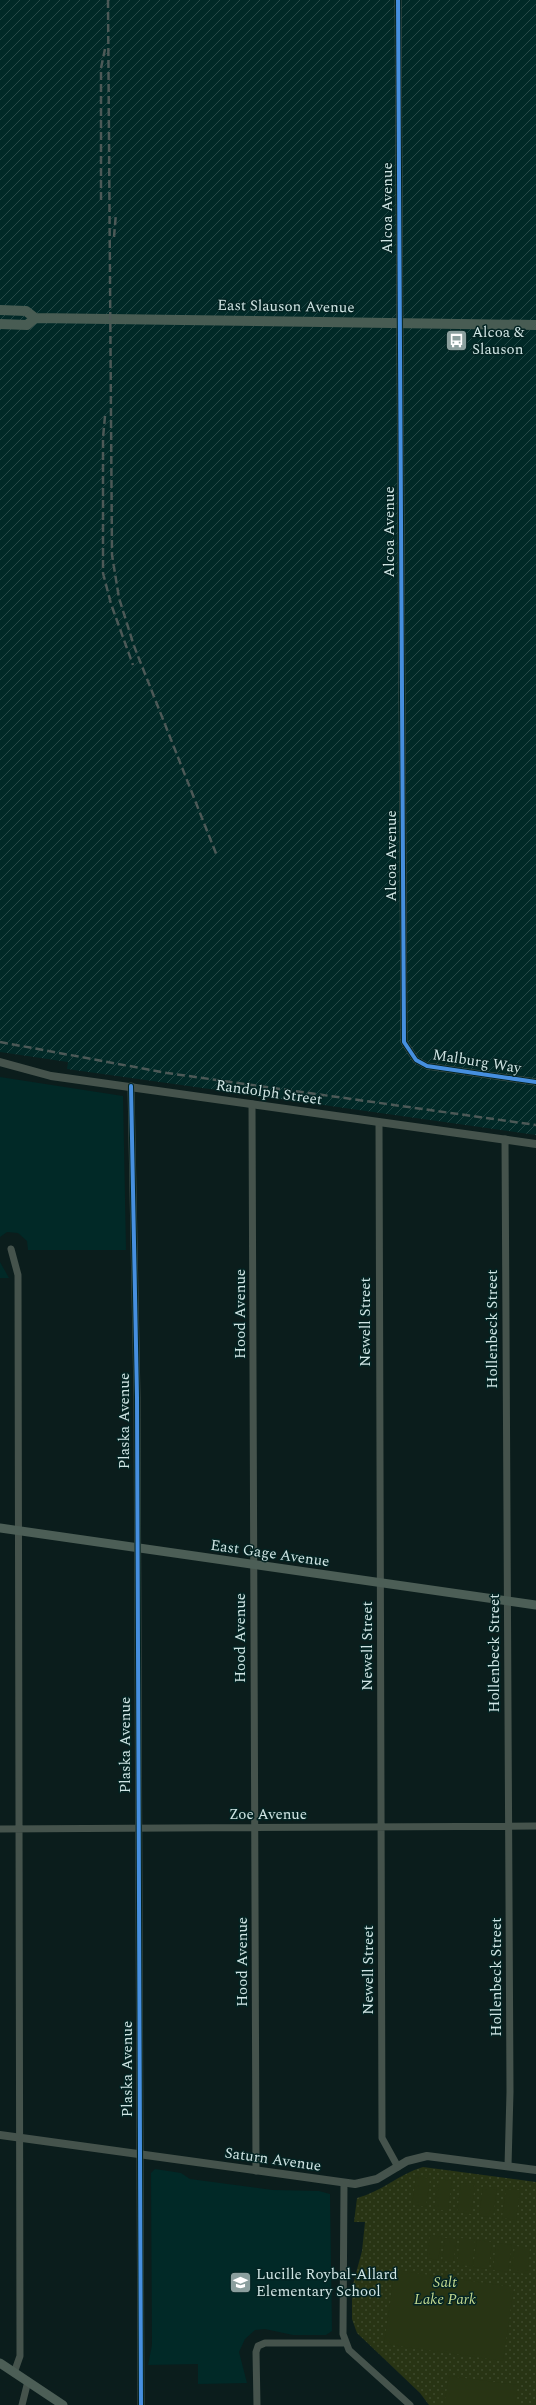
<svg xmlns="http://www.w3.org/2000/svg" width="536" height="2405" font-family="Spectral,serif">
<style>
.built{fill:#012927}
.industrial{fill:url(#industrial-furrows)}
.green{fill:url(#green-dots)}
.pitch{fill:#283414}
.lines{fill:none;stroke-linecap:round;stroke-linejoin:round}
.minor{stroke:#45534c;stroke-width:7}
.tertiary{stroke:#45534c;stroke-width:8}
.secondary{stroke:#4c5e56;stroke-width:9}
.primary{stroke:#485c53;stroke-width:10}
.rail{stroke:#4c5957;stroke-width:2.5;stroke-dasharray:8 4;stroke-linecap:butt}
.cycleway-casing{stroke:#042423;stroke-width:6}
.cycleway{stroke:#468fdf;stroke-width:4}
.labels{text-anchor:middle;stroke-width:3;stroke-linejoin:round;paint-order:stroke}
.street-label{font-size:15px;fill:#d0e5e4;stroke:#042423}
.poi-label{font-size:15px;fill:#d0e5e4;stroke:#042423;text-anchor:start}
.park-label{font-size:15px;font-style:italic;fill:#c0d78f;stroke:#042423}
</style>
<defs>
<pattern id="industrial-furrows" width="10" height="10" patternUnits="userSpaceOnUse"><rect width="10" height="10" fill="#012927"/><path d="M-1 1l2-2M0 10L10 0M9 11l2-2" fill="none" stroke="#254846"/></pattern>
<pattern id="green-dots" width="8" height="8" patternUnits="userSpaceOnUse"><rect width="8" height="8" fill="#283414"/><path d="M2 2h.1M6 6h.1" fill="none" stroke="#3c482b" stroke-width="1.8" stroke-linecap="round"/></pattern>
</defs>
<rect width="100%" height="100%" fill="#0b1d1c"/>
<path class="built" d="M0 1077 123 1096 126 1250H28L27 1241 18 1233 7 1232 0 1237Z
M0 1262 9 1278H0Z
M155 2169 181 2173 190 2179 273 2190 319 2191 330 2194 332 2331 326 2335H293L265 2329 255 2330 245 2339 239 2352 247 2383 198 2384V2364L148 2365 152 2345 151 2173Z"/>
<path class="industrial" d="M0 0H536V1135L67 1069 68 1062 0 1052Z"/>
<path class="green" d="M423 2167 536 2182V2405H429L420 2393 357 2333 352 2319V2288L362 2251 365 2222H354L357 2198C381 2192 399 2174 423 2167Z"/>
<path class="pitch" d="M416 2176 430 2178 426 2207 412 2205Z
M439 2179 452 2181 448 2211 434 2209Z
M461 2183 475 2184 471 2214 457 2212Z
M483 2186 497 2188 493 2218 479 2215Z
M506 2189 520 2190 516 2220 502 2218Z
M430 2235 442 2237 438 2260 427 2258Z
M445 2238 457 2239 453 2262 442 2261Z
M460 2238 475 2240 472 2266 457 2265Z
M477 2240 492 2242 489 2269 473 2267Z
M496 2243 512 2245 508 2272 493 2270Z
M515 2246 530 2248 527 2274 511 2272Z
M395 2270 514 2287 503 2361 384 2344Z
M449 2376 518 2385 515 2405H444Z"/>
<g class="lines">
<path class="minor" d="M398 0 404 1042 416 1060 427 1066 536 1082
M131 1086 137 1397 141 2405
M252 1104 256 2171
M379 1122 382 2138 398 2167
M505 1139 510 2092 508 2166
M11 1249 18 1275 20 2356 14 2373
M0 1829 536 1826
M344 2183 343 2334 349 2350 410 2405
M22 2405 28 2381
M257 2405 256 2352 258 2346 265 2343H346"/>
<path class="tertiary" d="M0 1062 51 1076 536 1144
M0 2135 355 2184 377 2179 407 2161 427 2156 536 2170"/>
<path class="secondary" d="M0 1528 536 1605
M0 2363 63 2405"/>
<path class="primary" d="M0 310 26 311 35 318 536 325
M0 324 27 325 35 318"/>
<path class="rail" d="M108 0 112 555 119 598 134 646 217 856
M101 200V68L105 49
M114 237 116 213
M105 416 103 438V573L111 604 133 665
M0 1042 167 1073 536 1125"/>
<defs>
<path id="cycleway" d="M398 0 404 1042 416 1060 427 1066 536 1082
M131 1086 137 1397 141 2405"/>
</defs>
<use href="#cycleway" class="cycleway-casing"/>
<use href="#cycleway" class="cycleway"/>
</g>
<defs>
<symbol id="bus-square" viewBox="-11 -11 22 22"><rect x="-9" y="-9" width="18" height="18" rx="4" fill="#8b9f9e" stroke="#042423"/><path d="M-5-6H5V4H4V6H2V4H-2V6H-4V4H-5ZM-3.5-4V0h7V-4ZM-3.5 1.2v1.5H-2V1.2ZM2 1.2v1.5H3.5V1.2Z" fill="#fff"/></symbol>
<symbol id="school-square" viewBox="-11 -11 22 22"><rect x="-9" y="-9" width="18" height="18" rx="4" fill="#8b9f9e" stroke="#042423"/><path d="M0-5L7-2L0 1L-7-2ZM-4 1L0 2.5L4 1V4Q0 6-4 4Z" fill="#fff"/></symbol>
</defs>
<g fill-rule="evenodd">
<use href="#bus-square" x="444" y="328" width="25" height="25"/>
<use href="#school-square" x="228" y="2270" width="25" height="25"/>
</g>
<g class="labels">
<g class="street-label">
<text transform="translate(387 208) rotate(-90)" y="5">Alcoa Avenue</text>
<text transform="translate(286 306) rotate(1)" y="5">East Slauson Avenue</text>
<text transform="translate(389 532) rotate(-90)" y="5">Alcoa Avenue</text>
<text transform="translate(391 856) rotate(-90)" y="5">Alcoa Avenue</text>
<text transform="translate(477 1061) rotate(9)" y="5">Malburg Way</text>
<text transform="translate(269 1092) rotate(8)" y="5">Randolph Street</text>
<text transform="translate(240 1314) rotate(-90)" y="5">Hood Avenue</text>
<text transform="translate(365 1322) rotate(-90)" y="5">Newell Street</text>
<text transform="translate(492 1329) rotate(-90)" y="5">Hollenbeck Street</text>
<text transform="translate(124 1421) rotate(-90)" y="5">Plaska Avenue</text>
<text transform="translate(270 1553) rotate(8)" y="5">East Gage Avenue</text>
<text transform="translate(240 1638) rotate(-90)" y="5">Hood Avenue</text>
<text transform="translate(367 1646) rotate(-90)" y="5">Newell Street</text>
<text transform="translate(494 1653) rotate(-90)" y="5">Hollenbeck Street</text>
<text transform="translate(125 1745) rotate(-90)" y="5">Plaska Avenue</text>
<text x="268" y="1819">Zoe Avenue</text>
<text transform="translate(242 1962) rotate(-90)" y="5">Hood Avenue</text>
<text transform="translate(368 1970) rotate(-90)" y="5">Newell Street</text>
<text transform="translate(496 1977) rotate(-90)" y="5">Hollenbeck Street</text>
<text transform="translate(127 2069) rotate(-90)" y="5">Plaska Avenue</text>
<text transform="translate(273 2159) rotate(8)" y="5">Saturn Avenue</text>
</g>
<g class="poi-label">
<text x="472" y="337">Alcoa &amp;<tspan x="472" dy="17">Slauson</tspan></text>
<text x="256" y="2279">Lucille Roybal-Allard<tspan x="256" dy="17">Elementary School</tspan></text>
</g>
<g class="park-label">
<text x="445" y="2287">Salt<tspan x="445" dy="17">Lake Park</tspan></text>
</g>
</g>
</svg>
